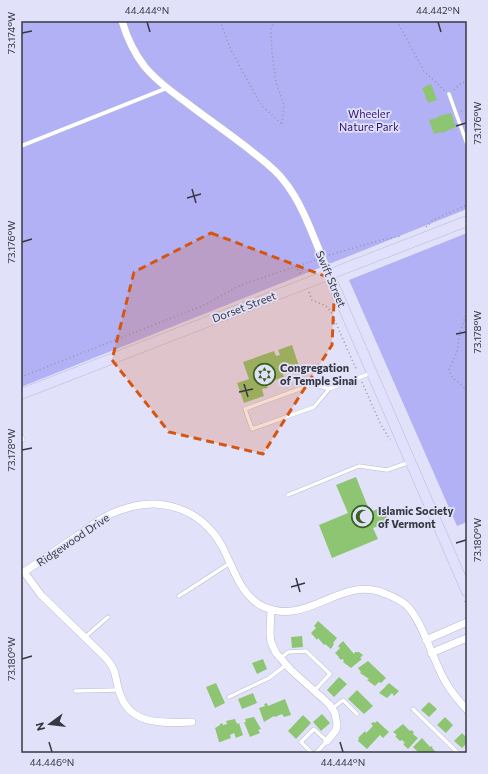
<svg xmlns="http://www.w3.org/2000/svg" width="488" height="774" font-family="Commissioner,sans-serif">
<style>
.green{fill:#b3b1f5}
.building{fill:#8ec572}
.lines{fill:none;stroke-linecap:round;stroke-linejoin:round}
.lane-casing{stroke:#babbd2;stroke-width:4.5}
.street-casing{stroke:#babbd2;stroke-width:8}
.secondary-casing{stroke:#babbd2;stroke-width:11}
.path{stroke:#9394a5;stroke-width:1.5;stroke-dasharray:1 3;stroke-linecap:butt}
.lane{stroke:#fff;stroke-width:3.5}
.street{stroke:#fff;stroke-width:7}
.secondary{stroke:#e2e1fd;stroke-width:10}
.marked{fill:#d65611;fill-opacity:0.2;stroke:#d65611;stroke-width:3;stroke-dasharray:8 5;stroke-linejoin:round}
.ticks{fill:none;stroke:#383842;stroke-width:1.5}
.labels{text-anchor:middle;stroke-width:3.5;stroke-linejoin:round;paint-order:stroke}
.park-label{font-size:11px;fill:#2e1178;stroke:#e1e2fa}
.street-label{font-size:11px;fill:#383842;stroke:#e1e2fa}
.poi-label{font-size:11px;font-weight:bold;fill:#383842;stroke:#e1e2fa;text-anchor:start}
.neatline{fill:none;stroke:#383842;stroke-width:1.5}
.ticks-label{font-size:10px;text-anchor:middle;fill:#383842}
</style>
<rect width="100%" height="100%" fill="#e1e2fa"/>
<path class="green" d="M21 21H467V209L21 387Z
M467 233V522L457 526 349 280Z"/>
<path class="building" d="M431 84 437 100 428 103 422 88Z
M451 113 456 127 442 133 441 132 434 134 429 120 439 117 438 116Z
M292 345 299 366 286 371 285 368 281 369 284 377 266 383 268 388 262 389 264 396 244 403 237 383 249 379 243 362 274 351 276 356 280 355 278 350Z
M356 477 370 512 383 507 389 522 373 528 378 539 332 558 319 525 348 513 336 485Z
M318 621 337 638 333 643 334 644 331 649 325 644 324 645 318 638 317 640 311 633 316 628 314 626Z
M302 636 303 647 292 648 291 637Z
M343 641 354 654 355 652H359L363 655 360 658 362 659 351 668 343 662 344 660 342 659 341 660 338 657H339L335 653 340 648 338 646Z
M263 659 267 669 257 674 252 663Z
M368 661 386 678 381 683 379 682 375 686 367 680 369 679 360 673 361 672 358 668Z
M339 677 347 684 334 697 327 690Z
M216 683 225 703 215 708 206 687Z
M389 683 399 691 394 696 392 693 387 698 379 693Z
M357 690 373 706 364 714 348 699Z
M253 693 257 703 242 709 238 699Z
M285 699 291 715 284 717 282 714 275 717 274 716 264 722 259 708 265 706 264 704 267 703 268 706Z
M429 702 437 709 429 717 421 710Z
M322 714 330 723 321 731 313 722Z
M303 715 311 723 296 739 288 731Z
M254 717 261 729 258 730 260 733 250 737 244 722H246L245 719Z
M445 717 453 725 446 733 437 725Z
M235 719 237 724 239 723 243 735 236 738 234 733 230 735 231 738 220 742H219L215 728 220 725V724L222 723 223 725 227 724 226 721Z
M377 721 389 732 383 738 380 735 367 749 358 741 359 739 358 738 365 731 366 733 373 726 371 724 373 722 375 723Z
M403 724 410 731 411 730 414 732 413 734 418 738 408 749 403 744 405 743 402 740 400 741 395 736 397 735 393 732Z
M462 733 467 738V743L462 748 454 741Z
M422 738 430 747 431 746 433 748H432L437 753H419L413 747Z"/>
<g class="lines">
<defs>
<path id="lane" d="M449 94 467 144
M21 146 167 88
M329 389 314 407 252 429 245 409 313 384 329 389 371 373
M21 435 23 440
M288 495 359 466 387 470 410 462
M179 596 230 563
M85 637 108 617
M281 658 288 652 306 651 330 674 314 691
M75 691 118 690
M229 697 269 678 286 665
M333 708 343 700 357 714
M413 709 458 753
M312 753 301 742 314 729 327 741 316 753"/>
<path id="street" d="M122 21C127 38 134 53 145 67 157 81 172 92 187 103 209 120 233 136 255 154 265 162 276 170 284 181 304 205 316 245 329 274
M271 610 270 633 271 642 276 653 291 670 329 704 335 713 337 725 336 730 327 741
M426 640 467 622
M431 653 467 638
M192 722C162 723 129 726 119 691 114 674 118 672 105 657L41 595 24 572C42 560 59 548 77 536 91 526 104 515 121 510 161 495 201 509 222 546 233 567 241 597 264 607 298 622 325 595 356 590 367 588 377 590 386 594 394 597 403 601 409 608 424 626 433 660 445 681 451 692 459 701 467 710"/>
<path id="secondary" d="M329 274 467 592
M21 394 467 221"/>
</defs>
<use href="#lane" class="lane-casing"/>
<use href="#street" class="street-casing"/>
<use href="#secondary" class="secondary-casing"/>
<path class="path" d="M220 21 231 50 261 105 282 124
M274 21 271 29 272 54 276 82 284 105 282 124
M397 21 424 71 445 91
M454 90 460 84 467 81
M461 111 467 109
M426 227 433 220 467 205
M329 255 382 240 401 236
M295 266 302 276
M309 292 312 300 326 306 331 312 357 371
M467 312 460 332 457 352 449 370 452 377 467 390
M21 377 207 304 235 288 249 282 316 260
M362 382 380 423 390 440
M465 601 467 606"/>
<use href="#lane" class="lane"/>
<use href="#street" class="street"/>
<use href="#secondary" class="secondary"/>
</g>
<path class="marked" d="M211 233 335 280 332 345 263 454 169 432 112 360 134 272Z"/>
<path class="ticks" d="M147 22 150 32M438 22 441 32M22 33 32 31M456 126 466 123M192 189 196 203M187 198 201 194M22 242 32 239M456 334 466 332M244 384 248 397M239 392 253 389M22 450 32 448M456 543 466 540M296 578 300 592M291 587 305 583M22 659 32 656M49 742 52 752M340 742 343 752"/>
<defs>
<symbol id="synagogue-ring" viewBox="-11 -11 22 22"><circle r="9.5" fill="#e1e2fa" stroke="#396320" stroke-width="1.5"/><path d="M0-6.5L5.6 3.2H-5.6ZM0 6.5L5.6-3.2H-5.6Z" fill="#396320"/></symbol>
<symbol id="mosque-ring" viewBox="-11 -11 22 22"><circle r="9.5" fill="#e1e2fa" stroke="#396320" stroke-width="1.5"/><path d="M3.5-4.9A6 6 0 1 0 3.5 4.9A5 5 0 1 1 3.5-4.9Z" fill="#396320"/></symbol>
</defs>
<g fill-rule="evenodd">
<use href="#synagogue-ring" x="252" y="362" width="25" height="25"/>
<use href="#mosque-ring" x="350" y="504" width="25" height="25"/>
</g>
<g class="labels">
<g class="park-label">
<text x="369" y="118">Wheeler<tspan x="369" dy="13">Nature Park</tspan></text>
</g>
<g class="street-label">
<text transform="translate(331 279) rotate(67)" y="4">Swift Street</text>
<text transform="translate(244 307) rotate(-21)" y="4">Dorset Street</text>
<text transform="translate(73 540) rotate(-34)" y="4">Ridgewood Drive</text>
</g>
<g class="poi-label">
<text x="280" y="372">Congregation<tspan x="280" dy="13">of Temple Sinai</tspan></text>
<text x="378" y="515">Islamic Society<tspan x="378" dy="13">of Vermont</tspan></text>
</g>
</g>
<rect width="488" height="774" fill="none" stroke="#e1e2fa" stroke-width="44"/>
<g transform="translate(50 724) rotate(255)" stroke="#e1e2fa" stroke-width="3" paint-order="stroke">
<path d="M0-3L7 15L0 10L-7 15Z" fill="#383842"/>
<text y="-6" font-size="11" font-weight="bold" text-anchor="middle" fill="#383842">N</text>
</g>
<rect x="22" y="22" width="444" height="730" class="neatline"/>
<g class="ticks-label">
<text x="147" y="14">44.444°N</text>
<text x="438" y="14">44.442°N</text>
<text transform="translate(11 33) rotate(-90)" y="4">73.174°W</text>
<text transform="translate(477 123) rotate(-90)" y="4">73.176°W</text>
<text transform="translate(11 242) rotate(-90)" y="4">73.176°W</text>
<text transform="translate(477 332) rotate(-90)" y="4">73.178°W</text>
<text transform="translate(11 450) rotate(-90)" y="4">73.178°W</text>
<text transform="translate(477 540) rotate(-90)" y="4">73.180°W</text>
<text transform="translate(11 659) rotate(-90)" y="4">73.180°W</text>
<text x="52" y="766">44.446°N</text>
<text x="343" y="766">44.444°N</text>
</g>
</svg>
